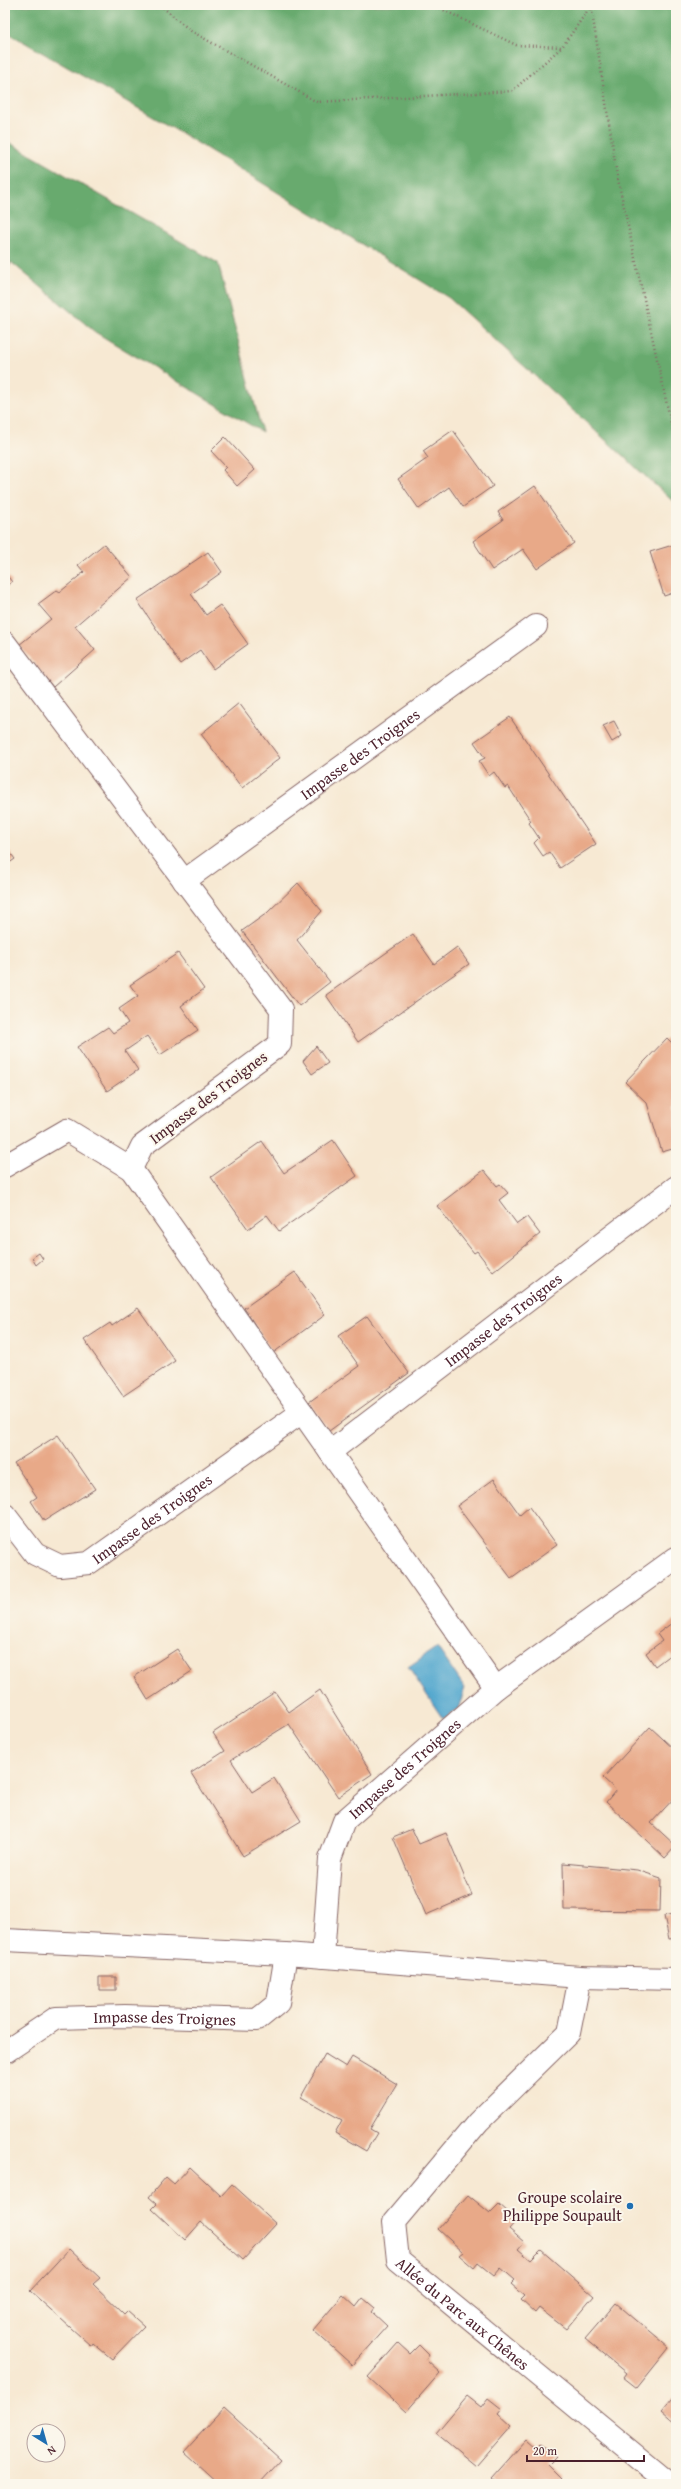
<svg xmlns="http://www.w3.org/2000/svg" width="681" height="2489" font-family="'Gentium Book Plus',serif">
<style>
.forest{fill:#68aa6e;stroke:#59644c}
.water{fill:#52a7ce;stroke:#4e637c}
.building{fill:#e8a988}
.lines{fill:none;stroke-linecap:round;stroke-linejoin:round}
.minor-casing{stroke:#876666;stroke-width:24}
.path{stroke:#876666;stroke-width:2.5;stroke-dasharray:1 3;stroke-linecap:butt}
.minor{stroke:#fff;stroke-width:22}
.poi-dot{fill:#1f6fb2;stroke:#fbf7ec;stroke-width:1.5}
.labels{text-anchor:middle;stroke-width:4;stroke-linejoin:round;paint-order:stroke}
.street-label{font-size:16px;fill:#4a1f2b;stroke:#fbf7ec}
.poi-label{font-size:16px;fill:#4a1f2b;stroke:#fbf7ec;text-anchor:end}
</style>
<rect width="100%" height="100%" fill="#fbf7ec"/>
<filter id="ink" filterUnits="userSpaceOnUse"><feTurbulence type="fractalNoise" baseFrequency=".025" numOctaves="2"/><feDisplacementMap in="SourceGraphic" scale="8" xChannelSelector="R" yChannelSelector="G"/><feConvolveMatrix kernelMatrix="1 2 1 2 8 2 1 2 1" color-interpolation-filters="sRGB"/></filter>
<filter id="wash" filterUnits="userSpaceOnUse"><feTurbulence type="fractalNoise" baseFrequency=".012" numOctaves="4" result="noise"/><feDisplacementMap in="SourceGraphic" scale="16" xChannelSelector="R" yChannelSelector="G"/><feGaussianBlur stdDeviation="0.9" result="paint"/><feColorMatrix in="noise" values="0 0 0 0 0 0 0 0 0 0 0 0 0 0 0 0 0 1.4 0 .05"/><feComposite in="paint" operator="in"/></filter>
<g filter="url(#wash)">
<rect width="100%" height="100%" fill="#f7e9d3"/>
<path class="forest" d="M5 5H676V504L449 298 186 136 5 31Z
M5 140 218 263 262 432 95 332 11 262 5 277Z"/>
<path class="water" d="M437 1647 465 1688 458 1709 443 1719 408 1667Z"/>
<g id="blocks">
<path class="building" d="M453 430 493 486 463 507 449 487 419 509 398 479 428 458 423 451Z
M225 437 255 470 237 486 223 470 226 467 211 451Z
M535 486 574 543 537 569 523 549 492 570 473 541 503 520 498 512Z
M104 544 132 577 75 626 95 650 53 687 19 645 51 619 38 604 57 590 60 592 84 572 78 565Z
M676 544V592L664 596 650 552Z
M208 552 222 572 191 594 206 615 220 605 248 644 213 669 200 650 180 664 137 600Z
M5 573 12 582 5 587Z
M239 703 280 758 242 788 201 734Z
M510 717 596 844 560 868 549 852 543 856 534 843 539 838 529 823 531 821 508 786 505 788 494 772 489 776 479 761 485 758 474 742Z
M614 721 622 736 612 742 603 726Z
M5 846 15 859 5 866Z
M298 883 322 911 297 940 330 982 299 1006 242 931 267 913Z
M413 934 434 964 457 947 469 964 358 1042 326 995Z
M178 953 204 989 181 1006 198 1030 160 1055 147 1036 125 1051 138 1070 107 1091 77 1047 108 1027 113 1033 128 1023 119 1009 138 996 130 985Z
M667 1038 676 1047V1148L662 1152 647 1103 625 1082Z
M316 1046 328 1063 312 1074 303 1061Z
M333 1140 357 1176 279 1231 267 1215 248 1229 211 1177 262 1141 284 1173Z
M484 1170 497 1186 500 1184 508 1193 499 1200 517 1224 527 1217 540 1234 493 1272 477 1251 474 1253 437 1206Z
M39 1253 43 1259 36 1265 32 1258Z
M295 1272 325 1315 273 1353 244 1308Z
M138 1308 175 1361 123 1396 84 1340 110 1323 112 1326Z
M367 1316 409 1373 329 1431 309 1402 359 1366 338 1336Z
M58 1435 95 1489 44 1521 31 1501 37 1497 14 1463Z
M494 1479 520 1515 529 1507 557 1545 511 1578 457 1506Z
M676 1620V1662L671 1654 655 1666 646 1653 662 1641 657 1634Z
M177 1649 192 1671 148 1700 134 1677Z
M320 1690 372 1774 338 1797 289 1724 231 1760 252 1792 274 1778 301 1821 243 1856 191 1773 225 1751 213 1733 275 1692 289 1712Z
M650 1727 676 1751V1796L651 1823 676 1846 665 1858 606 1802 616 1790 603 1778Z
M412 1829 419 1844 446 1833 472 1895 426 1915 393 1837Z
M563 1863 637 1870 661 1878 660 1911 564 1910Z
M676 1913V1938L669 1939 664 1916Z
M99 1977H116V1990H99Z
M325 2054 346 2067 352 2057 397 2084 370 2129 377 2133 366 2151 335 2133 342 2120 301 2097Z
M190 2167 221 2196 232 2184 276 2224 243 2260 201 2222 185 2240 152 2209 157 2204 149 2197 166 2177 174 2184Z
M468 2195 490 2213 499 2204 517 2220 509 2229 524 2242 518 2249 531 2260 541 2250 594 2296 566 2329 539 2308 535 2313 521 2300 525 2296 511 2284 515 2280 501 2268 494 2276 478 2263 474 2268 459 2255 463 2252 438 2229Z
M69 2249 100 2278 93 2284 124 2314 127 2311 144 2326 112 2359 93 2343 91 2346 30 2291Z
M343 2295 356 2307 363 2298 375 2308 372 2312 387 2326 352 2365 313 2330Z
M616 2303 669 2348 637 2388 623 2377 626 2373 585 2339Z
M398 2343 410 2354 419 2345 429 2355 426 2360 440 2373 406 2412 368 2377Z
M676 2395V2424L662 2412Z
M467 2396 481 2407 488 2398 502 2409 498 2414 511 2426 476 2466 436 2433Z
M224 2408 281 2460 259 2484H219L184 2452Z
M527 2439 537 2448 541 2444 556 2457 548 2465 562 2479 557 2484H496L491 2479Z"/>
</g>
</g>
<g filter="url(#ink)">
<use href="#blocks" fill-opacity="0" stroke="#876666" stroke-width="1"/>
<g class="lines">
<defs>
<g id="minor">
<path d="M5 643 281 1009 280 1044 142 1146 131 1169 496 1688"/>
<path id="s1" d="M184 881 536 626"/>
<path d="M5 1166 67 1130 131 1169"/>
<path id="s2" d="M330 1452 676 1187"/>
<path id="s3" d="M5 1515 35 1554 60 1566 89 1563 302 1412"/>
<path d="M5 1940 286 1954 580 1977 676 1979"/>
<path id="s4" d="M323 1957 330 1859 344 1821 496 1688 676 1558"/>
<path id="s5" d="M580 1977 569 2033 478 2122 394 2222 398 2260 670 2484"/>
<path id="s6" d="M5 2052 56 2018 125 2016 257 2020 278 2003 286 1954"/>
</g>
</defs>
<use href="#minor" class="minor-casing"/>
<path class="path" d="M160 5 191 31 317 102 512 91 562 47
M433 5 516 45 562 47 591 6
M591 5 617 175 672 428 676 438"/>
<use href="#minor" class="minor"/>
</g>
</g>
<circle class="poi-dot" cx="630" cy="2206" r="4"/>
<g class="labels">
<g class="street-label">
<text dy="6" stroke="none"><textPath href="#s1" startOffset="217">Impasse des Troignes</textPath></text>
<text transform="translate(208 1097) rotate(-37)" y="6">Impasse des Troignes</text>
<text dy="6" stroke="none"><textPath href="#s2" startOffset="218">Impasse des Troignes</textPath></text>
<text dy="6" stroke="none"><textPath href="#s3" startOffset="183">Impasse des Troignes</textPath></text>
<text dy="6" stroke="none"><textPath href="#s4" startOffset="219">Impasse des Troignes</textPath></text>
<text dy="6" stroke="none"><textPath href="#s6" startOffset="170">Impasse des Troignes</textPath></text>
<text dy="6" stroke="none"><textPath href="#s5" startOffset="437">Allée du Parc aux Chênes</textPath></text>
</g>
<g class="poi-label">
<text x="622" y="2203">Groupe scolaire<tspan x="622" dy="18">Philippe Soupault</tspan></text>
</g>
</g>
<rect width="681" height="2489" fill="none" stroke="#fbf7ec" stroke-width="20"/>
<g transform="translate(46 2443) rotate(143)"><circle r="19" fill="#fbf7ec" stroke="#b4a19f"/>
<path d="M0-3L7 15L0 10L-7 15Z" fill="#1f6fb2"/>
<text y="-6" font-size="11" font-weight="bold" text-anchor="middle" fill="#4a1f2b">N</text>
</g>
<path d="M527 2455v6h117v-6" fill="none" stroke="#4a1f2b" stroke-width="2"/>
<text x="533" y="2455" font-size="12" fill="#4a1f2b" stroke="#fbf7ec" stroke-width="3" paint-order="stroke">20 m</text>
</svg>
